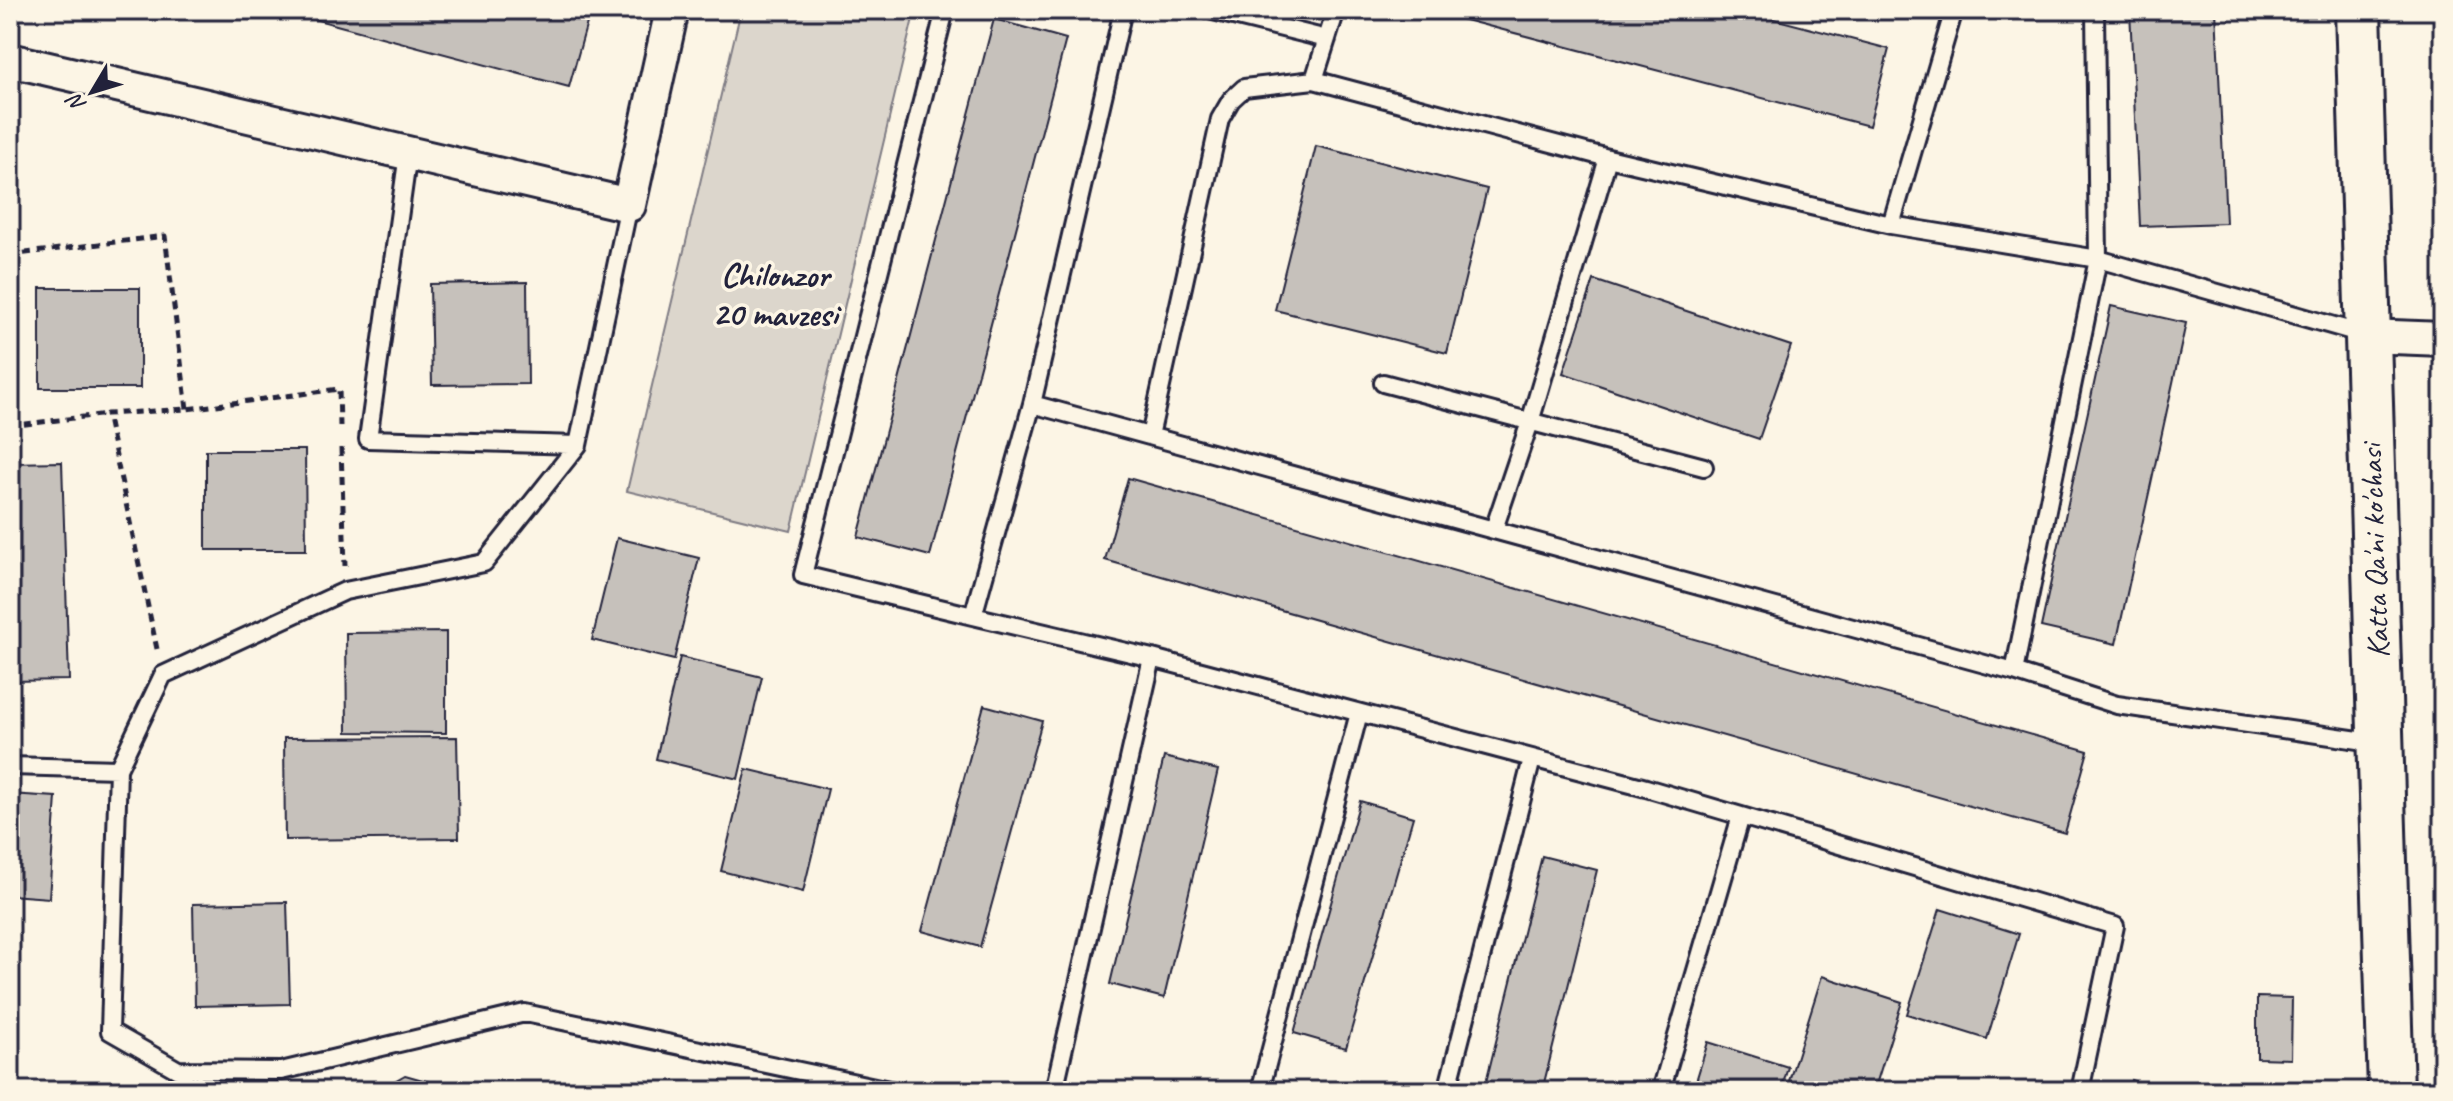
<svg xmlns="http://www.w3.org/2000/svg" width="2453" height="1101" font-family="Caveat,sans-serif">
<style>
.green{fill:#dcd6cc;stroke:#7f7c84;stroke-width:2}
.building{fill:#c6c1bb;stroke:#22223b;stroke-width:2}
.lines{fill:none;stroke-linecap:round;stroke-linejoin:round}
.service-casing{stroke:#22223b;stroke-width:22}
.minor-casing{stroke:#22223b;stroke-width:38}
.secondary-casing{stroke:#22223b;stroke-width:50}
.path{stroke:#22223b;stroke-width:5;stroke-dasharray:8 6;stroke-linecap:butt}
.service{stroke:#fcf5e5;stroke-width:16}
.minor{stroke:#fcf5e5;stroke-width:32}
.secondary{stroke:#fcf5e5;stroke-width:44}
.labels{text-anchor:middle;stroke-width:7;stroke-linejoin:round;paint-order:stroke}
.street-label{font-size:32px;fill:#22223b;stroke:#fcf5e5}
.neighbourhood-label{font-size:34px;font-weight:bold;fill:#22223b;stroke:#fcf5e5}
</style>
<rect width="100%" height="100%" fill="#fcf5e5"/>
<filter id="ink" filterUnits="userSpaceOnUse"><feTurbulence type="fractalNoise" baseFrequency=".0125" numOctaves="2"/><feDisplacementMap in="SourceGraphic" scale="16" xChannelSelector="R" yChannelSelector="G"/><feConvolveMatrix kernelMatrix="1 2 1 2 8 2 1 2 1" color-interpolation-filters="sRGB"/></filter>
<g filter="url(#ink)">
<path class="green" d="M741 10H915L791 531 627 491Z"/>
<path class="building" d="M280 10H584L590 12 569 87Z
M1427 10H1739L1889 49 1869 126Z
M2130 10H2216L2226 223 2140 226Z
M994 19 1066 39 930 556 858 537Z
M1316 146 1487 189 1447 353 1275 310Z
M1594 280 1791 346 1759 439 1563 373Z
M527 282 528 384 432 385 430 284Z
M40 288H140V388H40Z
M2111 306 2186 323 2116 644 2041 627Z
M206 450H305L306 550H206Z
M62 462 69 680 10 681V463Z
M1128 478 2088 751 2065 833 1105 560Z
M617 538 699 558 674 660 592 640Z
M446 632V733L347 732 346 633Z
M680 657 762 677 738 779 656 759Z
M984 705 1042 721 980 947 922 931Z
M457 737 459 838 285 840 284 738Z
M1164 757 1218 770 1164 998 1110 984Z
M746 769 828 789 803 892 721 871Z
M10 794 56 797 49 898 10 895Z
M1360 801 1413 817 1346 1048 1294 1033Z
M1542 856 1597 870 1542 1091H1504L1485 1086Z
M287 902 290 1004 195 1006 193 904Z
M1940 909 2019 934 1987 1039 1907 1014Z
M1822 976 1902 1002 1874 1091H1820L1789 1081Z
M2257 997 2292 998 2291 1059 2257 1058Z
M1708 1042 1788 1067 1781 1091H1693Z
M405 1075 462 1091H377Z
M2131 1080 2165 1091H2127Z"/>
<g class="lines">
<defs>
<path id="service" d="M945 10 803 575 973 616
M1123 10 1032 404 973 616 1152 658 1646 788 2115 926 2080 1091
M1209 10 1327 39
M1314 80 1336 10
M408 154 368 439 578 445 629 205
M1891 225 1954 10
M1383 383 1704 467
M1032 404 2014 672 2117 705 2379 743
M1150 436 1220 119 1231 100 1244 88 1314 80 1608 158 1891 225 2098 259 2366 335
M578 445 484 563 345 591 163 675 118 769 110 1031 178 1070 281 1071 525 1013 894 1091
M1494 529 1530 422 1608 158
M2014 672 2098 259 2095 10
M10 766 118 769
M10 1091H11
M1054 1091 1152 658
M1260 1091 1359 713
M1447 1091 1532 759
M1661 1091 1741 816"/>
<path id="minor" d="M10 60 629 205 672 10
M2367 336 2443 339"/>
<path id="secondary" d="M2358 10 2391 1091"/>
</defs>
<use href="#service" class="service-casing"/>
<use href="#minor" class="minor-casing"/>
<use href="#secondary" class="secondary-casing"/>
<path class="path" d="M10 255 165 236 187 409
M10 426 107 414
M341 448 345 566
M157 649 107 414 187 409 339 389 340 426"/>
<use href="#service" class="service"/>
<use href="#minor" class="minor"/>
<use href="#secondary" class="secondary"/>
</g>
</g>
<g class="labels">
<g class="street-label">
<text transform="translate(2374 551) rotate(-92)" y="11">Katta Qa'ni ko'chasi</text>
</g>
<g class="neighbourhood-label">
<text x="775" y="286">Chilonzor<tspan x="775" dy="39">20 mavzesi</tspan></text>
</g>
</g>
<rect width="2453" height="1101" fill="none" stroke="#fcf5e5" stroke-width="40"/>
<rect x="20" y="20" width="2413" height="1061" fill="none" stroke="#22223b" stroke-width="3" filter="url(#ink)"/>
<g transform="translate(92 92) rotate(232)" stroke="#fcf5e5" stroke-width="6" paint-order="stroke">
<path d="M0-6L14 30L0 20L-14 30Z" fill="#22223b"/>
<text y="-12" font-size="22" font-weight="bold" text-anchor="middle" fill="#22223b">N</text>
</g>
</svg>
